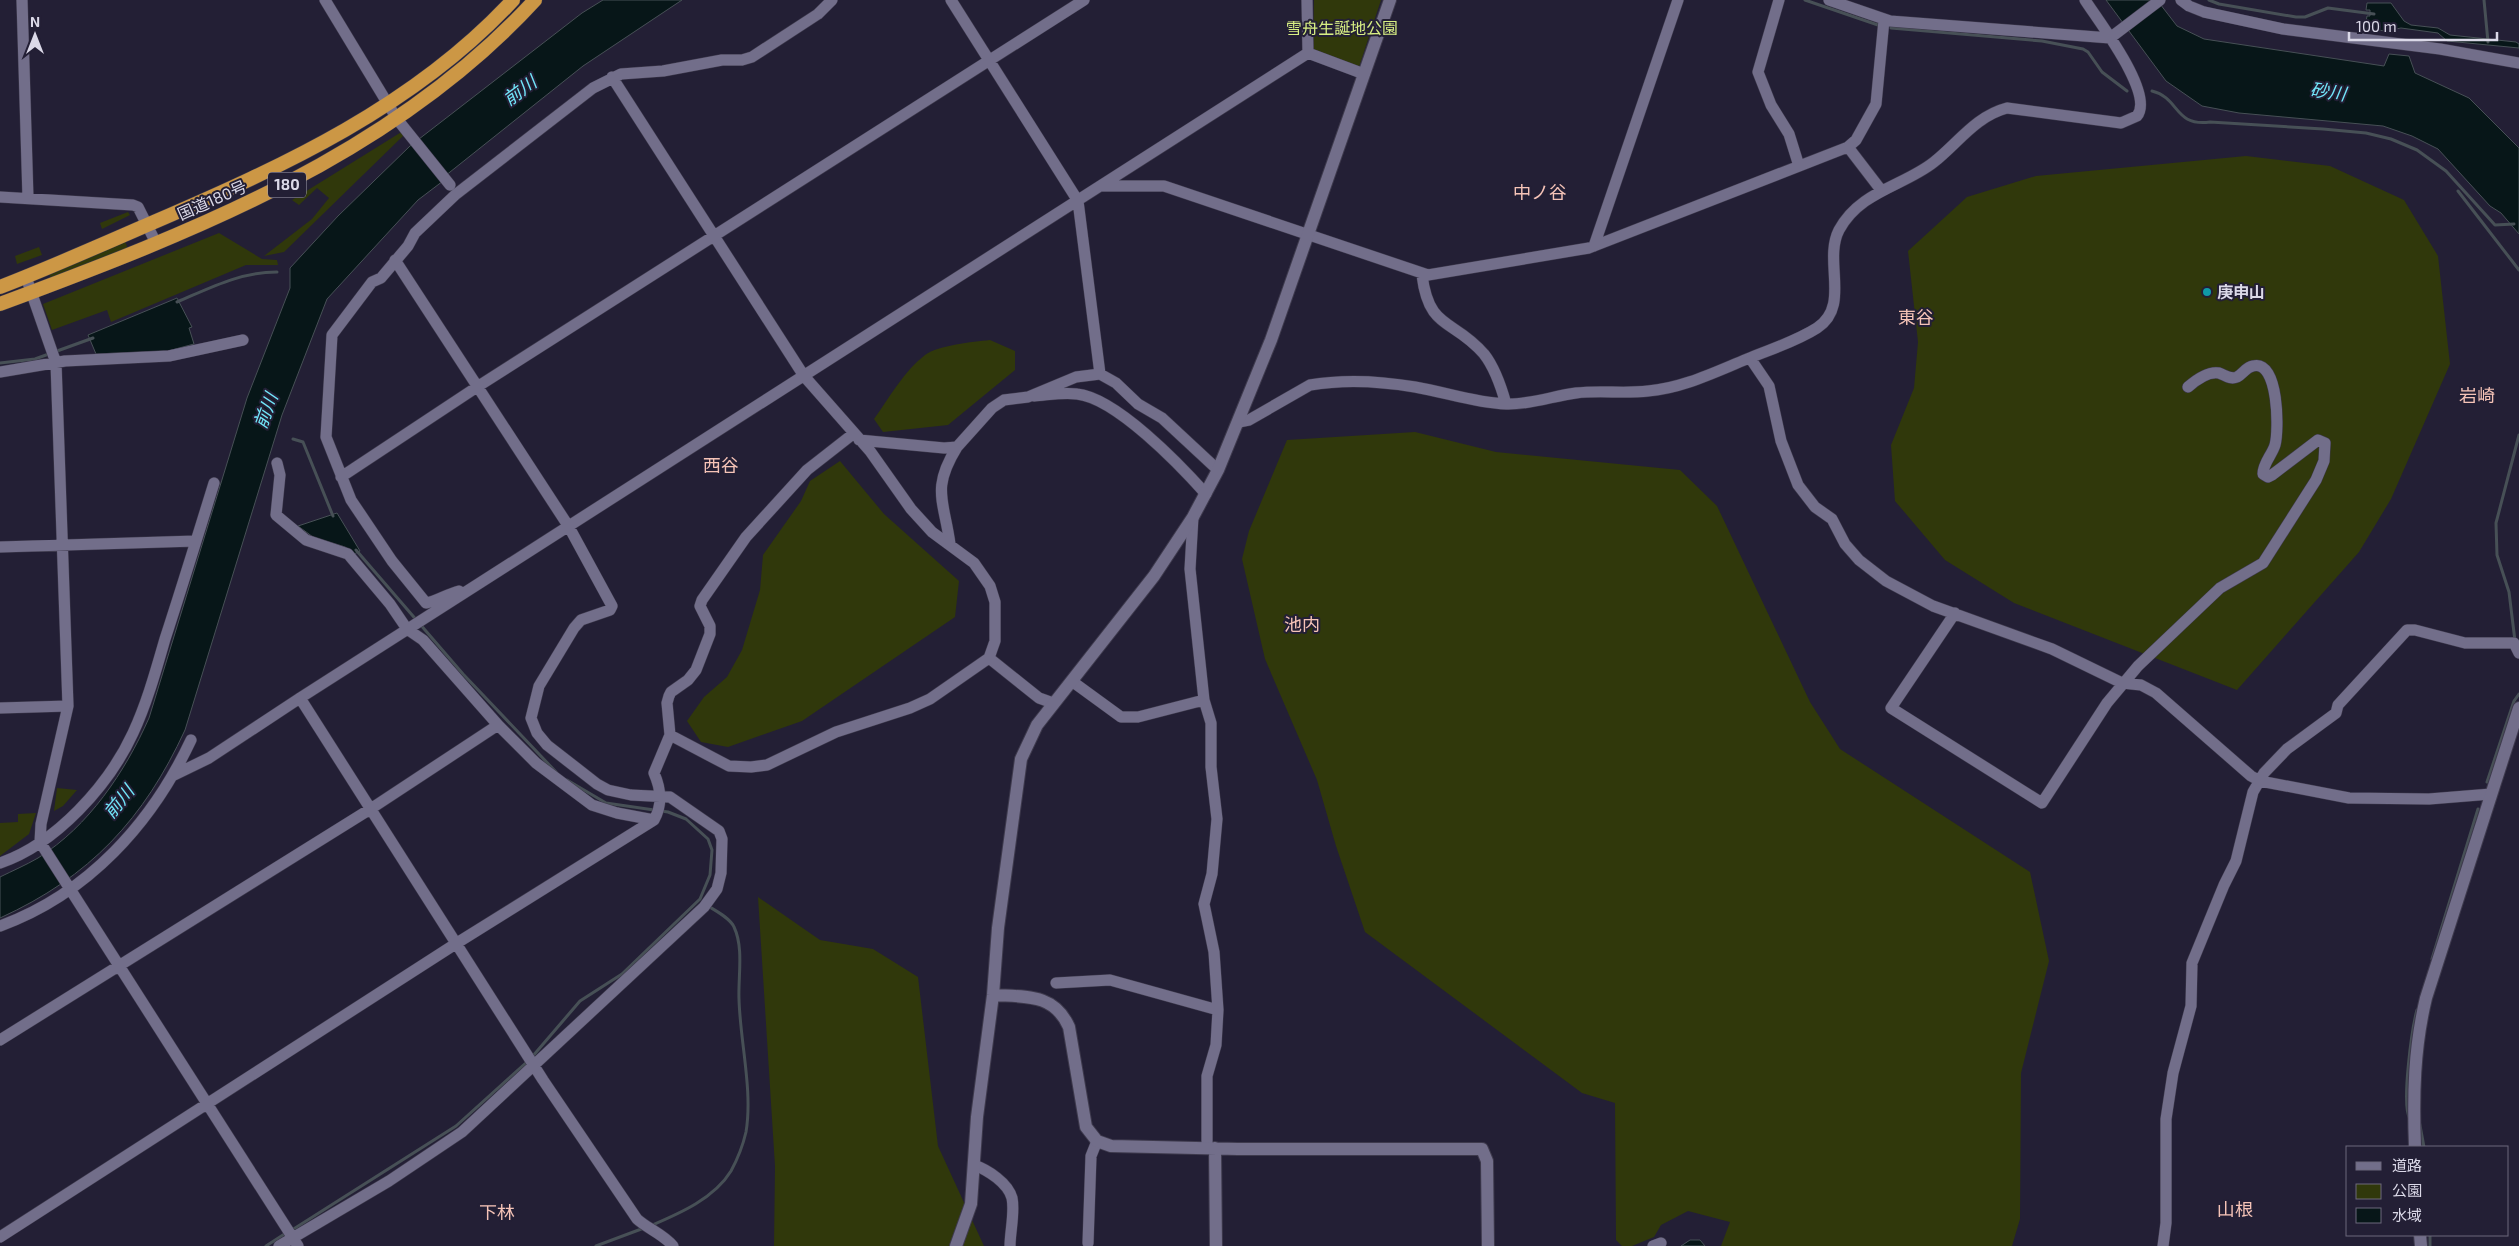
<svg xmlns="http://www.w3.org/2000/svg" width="2519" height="1246" font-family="'Exo 2','Noto Sans JP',sans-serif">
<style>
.green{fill:#30380b}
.water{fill:#071618;stroke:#475056}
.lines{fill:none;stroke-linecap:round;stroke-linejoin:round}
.stream{stroke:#475056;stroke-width:3}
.minor-casing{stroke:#3e3a4d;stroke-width:12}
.tertiary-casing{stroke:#3e3a4d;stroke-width:14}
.trunk-casing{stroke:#3e3a4d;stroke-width:15}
.minor{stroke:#726e8a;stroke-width:11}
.tertiary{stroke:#726e8a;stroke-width:12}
.trunk{stroke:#cc9745;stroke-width:14}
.culture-dot{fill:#0f9aa8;stroke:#231f35;stroke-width:2}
.labels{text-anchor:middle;stroke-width:4;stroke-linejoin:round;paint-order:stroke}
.shield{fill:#231f35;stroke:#a4a1b2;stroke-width:1}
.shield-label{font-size:15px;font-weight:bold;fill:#dbd9e8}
.park-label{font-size:16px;fill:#d8ef83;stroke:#231f35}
.street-label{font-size:16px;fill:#dbd9e8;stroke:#231f35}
.poi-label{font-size:16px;font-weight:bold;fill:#dbd9e8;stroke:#231f35;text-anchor:start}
.water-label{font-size:18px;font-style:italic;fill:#72e7fb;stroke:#231f35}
.neighbourhood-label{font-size:18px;fill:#f5c3b7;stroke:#231f35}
</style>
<rect width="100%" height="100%" fill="#231f35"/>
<path class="green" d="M1314 0H1381L1359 67 1313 49Z
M403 131V136L284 252 264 256 312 219 329 198 317 188 299 205 292 200Z
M2246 156 2330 166 2404 200 2438 256 2450 364 2391 499 2359 552 2237 690 2014 603 1945 560 1895 501 1891 445 1914 388 1918 342 1908 251 1967 197 2036 176Z
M128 212 130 215 102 229 100 223Z
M219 233 262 259 277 260 278 265H246L111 322 107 310 52 330 43 304Z
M125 241 128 249 51 278 49 274Z
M39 247 42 255 17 264 15 256Z
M990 340 1015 351V370L948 425 883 432 874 419C889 398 904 371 925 355 939 345 972 342 990 340Z
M1415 432 1496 452 1680 470 1717 506 1810 702 1840 749 2030 872 2049 961 2021 1073 2020 1219 2012 1246H1721L1730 1222 1688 1211 1661 1225 1654 1237 1632 1246H1622L1616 1240 1615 1103 1582 1093 1365 932 1336 846 1317 780 1265 659 1242 559 1249 531 1287 440Z
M840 461 884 514 959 581 955 617 802 721 728 747 701 742 687 721 704 697 727 677 742 650 760 590 763 555 801 501 810 481Z
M57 788 77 790 63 806 54 811Z
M36 813 29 834 0 856V823L18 822V814Z
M758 897 820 940 873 949 918 977 938 1146 984 1246H774L775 1166Z"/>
<path class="water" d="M603 0H682L583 66 445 176 443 181 418 200 327 299 282 415 185 730C144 819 90 877 0 918V877C12 871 26 865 38 858 89 826 125 772 149 718L247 398 290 288V268L338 216 410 146 582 13Z
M2106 0H2157L2177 26 2204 39 2384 66 2389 54 2409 56 2415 73 2469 98 2519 148V234L2501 213 2490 206 2438 149 2412 136 2383 126 2239 113 2202 106 2166 81Z
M2367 3H2391L2404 21 2411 25 2438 28 2450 35 2516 42 2519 44V48L2447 41 2438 33 2401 28 2385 31 2365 28 2367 16H2370V10H2366Z
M177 298 192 327 189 328 194 344 168 351 96 354 88 335Z
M337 513 360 551 354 554 345 547 313 537 298 526Z
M1690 1240H1700L1705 1246H1681Z"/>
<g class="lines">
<path class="stream" d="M1805 0 1878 25
M2209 0 2219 4 2296 17H2305L2328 8 2374 14
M2484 0 2488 42
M1891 28 2042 41 2083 49 2088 52 2102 72 2127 91
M2152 91C2180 98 2174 127 2210 122L2323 129 2366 133 2391 139 2417 150 2446 171 2495 225 2514 224
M2458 191 2519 270
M177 302C210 288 240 272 277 272
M0 363 35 359 93 338
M293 439 303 442 333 516
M356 550 463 674 556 772
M2515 641 2509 592 2497 555 2496 523 2519 435
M2487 782 2514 701 2519 694
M2432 959 2478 809
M532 1057 580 1001 622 974 700 899 710 875 712 850 708 839 686 819 668 812 606 803 567 780
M2410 1119C2401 1106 2412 1028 2417 1010
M2419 1120 2424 1147
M650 1226C678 1214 714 1199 731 1171 737 1160 743 1145 746 1132 753 1091 740 1041 739 999 738 977 744 948 734 927 730 918 716 911 708 906
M292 1230 456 1126 528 1061
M266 1246 286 1233
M596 1246 644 1228
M2430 1246V1235"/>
<defs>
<path id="minor" d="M22 0 28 198
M325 0 397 119 450 185
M951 0 1078 201 1100 374
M1307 0 1308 53
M1779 0 1758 72 1771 105 1789 134 1799 166
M1829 0 1890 21 2110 38 2160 0
M2181 0 2189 6 2204 12 2283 29 2440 49 2519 63
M1308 53 1364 74
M612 77 804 376 870 451 911 509 932 532 974 563 990 586 995 602V641L989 658 930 699 910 708 836 732 767 765 751 767 729 766 670 735
M1848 147 1881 190
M1100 186H1164L1428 275 1589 248 1848 147 1856 140 1876 104 1884 20
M0 197 133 205 138 207 156 243
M1594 246 1678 0
M1422 275C1429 331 1453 318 1484 354 1495 368 1501 386 1506 404
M26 277 56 363 68 706 41 824 40 842 298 1246
M1750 358 1769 386 1781 441 1798 485 1815 507 1832 519 1845 544 1859 560 1886 581 1933 606 2052 649 2122 683 2141 685 2156 693 2251 776 2260 781 2349 798 2429 799 2491 794
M0 372 65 361 169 356 243 340
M1034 396C1048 395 1063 392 1077 394 1116 398 1180 465 1206 494
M1239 422 1249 420 1310 385C1344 379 1380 381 1415 387 1445 392 1475 403 1506 404 1529 405 1553 396 1576 393 1600 390 1624 394 1648 391 1683 388 1715 372 1747 359 1771 349 1795 342 1817 328 1851 306 1823 261 1839 230 1860 191 1904 186 1934 162 1958 143 1976 116 2007 108L2121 123 2137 116C2155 94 2099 22 2085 0
M859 440 944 448 957 447 992 408 1004 400 1028 397 1076 377 1100 374 1116 383 1138 404 1162 418 1218 470
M277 463 280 475 276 515 306 540 348 554 390 604 407 629 423 640 498 725 536 763 592 805 617 813 654 820
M341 477 477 387 1084 0
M1193 517 1190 569 1204 700 1211 723V767L1217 819 1212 874 1204 904 1214 952 1218 1010 1216 1045 1207 1076V1148
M950 544C944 500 931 489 957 447
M0 547 196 541
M462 594 459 591C447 594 435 602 426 603L392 561 351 500 326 437 332 335 372 282 381 278 408 246 415 233 455 195 593 88 621 74 663 71 722 60H742L752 57 818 14 832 0
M1955 613 1891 708 2042 803 2107 703 2138 666 2220 588 2263 563 2316 480 2324 461 2325 443 2318 440 2272 475 2268 477 2263 474C2263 463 2272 455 2275 445 2279 431 2279 359 2253 366 2246 367 2243 374 2237 377 2230 380 2225 375 2219 373 2208 371 2196 380 2188 387
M989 658 1039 698 1053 703
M1073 682 1121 717H1138L1204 700
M300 698 543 1080 637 1219C648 1229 663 1234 673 1246
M0 708 68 706
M174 775 209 758 300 698 1308 53
M0 863C56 844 109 785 133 733 147 703 156 670 165 639 182 587 198 535 214 483
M0 926C88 894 152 823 191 740
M1056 983 1110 980 1218 1010
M0 1040 372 808 498 725
M974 1165C988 1170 1008 1183 1012 1198 1015 1212 1010 1232 1010 1246
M0 1237 457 943 654 820C663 804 661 789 654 773L670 735 667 703 669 696 671 692 688 680 696 670 710 634V626L700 606 702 600 746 537 807 470 853 434
M1088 1243 1091 1156 1097 1141
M279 1246 389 1181 462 1132 704 907 717 889 721 873 722 839 719 831 670 797 631 795 608 790 597 784 547 745 537 733 531 718 539 686 574 628 581 620 610 610 612 606 569 527 395 260
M1653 1246 1661 1243
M2163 1246 2166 1223V1119L2173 1073 2191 1006 2192 963 2224 885 2236 861 2253 792 2264 773 2287 749 2336 713 2338 705 2407 630H2415L2465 643H2514L2519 653"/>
<path id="tertiary" d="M993 995C1025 997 1054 993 1069 1027L1086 1127 1097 1141 1111 1146 1238 1149H1482L1487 1161 1488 1246
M2415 1147C2413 1096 2414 1048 2426 998L2519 708
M1215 1148 1216 1246
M2420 1235 2421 1246
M956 1246 971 1204 977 1117 993 995 998 928 1021 759 1037 725 1154 576 1193 517 1218 470 1271 340 1390 0"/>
<path id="trunk" d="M0 287C52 267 103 244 154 222 284 166 415 106 513 0
M0 304C193 232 393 155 535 0"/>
</defs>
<use href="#minor" class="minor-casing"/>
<use href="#tertiary" class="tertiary-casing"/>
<use href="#trunk" class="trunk-casing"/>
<use href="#minor" class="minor"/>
<use href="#tertiary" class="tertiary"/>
<use href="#trunk" class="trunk"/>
</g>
<circle class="culture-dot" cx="2207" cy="292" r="5"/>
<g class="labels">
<rect class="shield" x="268" y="172.5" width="38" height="25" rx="4"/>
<g class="shield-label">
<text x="287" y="190">180</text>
</g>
<g class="park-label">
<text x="1342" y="34">雪舟生誕地公園</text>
</g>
<g class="street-label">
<text transform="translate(212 200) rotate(-24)" y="6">国道180号</text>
</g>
<g class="poi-label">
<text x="2217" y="298">庚申山</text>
</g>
<g class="water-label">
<text transform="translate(520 91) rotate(-36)" y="6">前川</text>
<text transform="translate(2328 92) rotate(8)" y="6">砂川</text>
<text transform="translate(266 411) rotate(-70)" y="6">前川</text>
<text transform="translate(119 802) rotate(-51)" y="6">前川</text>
</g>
<g class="neighbourhood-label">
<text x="1540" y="199">中ノ谷</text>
<text x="1916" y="324">東谷</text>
<text x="2477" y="402">岩崎</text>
<text x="721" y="472">西谷</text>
<text x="1302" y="631">池内</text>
<text x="2235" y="1216">山根</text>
<text x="497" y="1219">下林</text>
</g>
</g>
<rect x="2346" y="1146" width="162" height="90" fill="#231f35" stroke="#6d697d"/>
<rect x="2356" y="1162" width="25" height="8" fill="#726e8a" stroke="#6d697d"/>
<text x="2392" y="1171" font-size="15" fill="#dbd9e8">道路</text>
<rect x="2356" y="1184" width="25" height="15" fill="#30380b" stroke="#6d697d"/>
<text x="2392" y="1196" font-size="15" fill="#dbd9e8">公園</text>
<rect x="2356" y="1208" width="25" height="15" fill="#071618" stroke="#6d697d"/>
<text x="2392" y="1221" font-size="15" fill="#dbd9e8">水域</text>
<g transform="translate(35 35)" stroke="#231f35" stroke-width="4" paint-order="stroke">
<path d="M0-4L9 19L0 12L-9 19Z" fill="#dbd9e8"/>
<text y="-8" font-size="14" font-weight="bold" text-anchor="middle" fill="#dbd9e8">N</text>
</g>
<path d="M2349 32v8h148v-8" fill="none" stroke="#dbd9e8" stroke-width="2.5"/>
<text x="2356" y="32" font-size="15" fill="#dbd9e8" stroke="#231f35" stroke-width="4" paint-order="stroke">100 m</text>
</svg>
